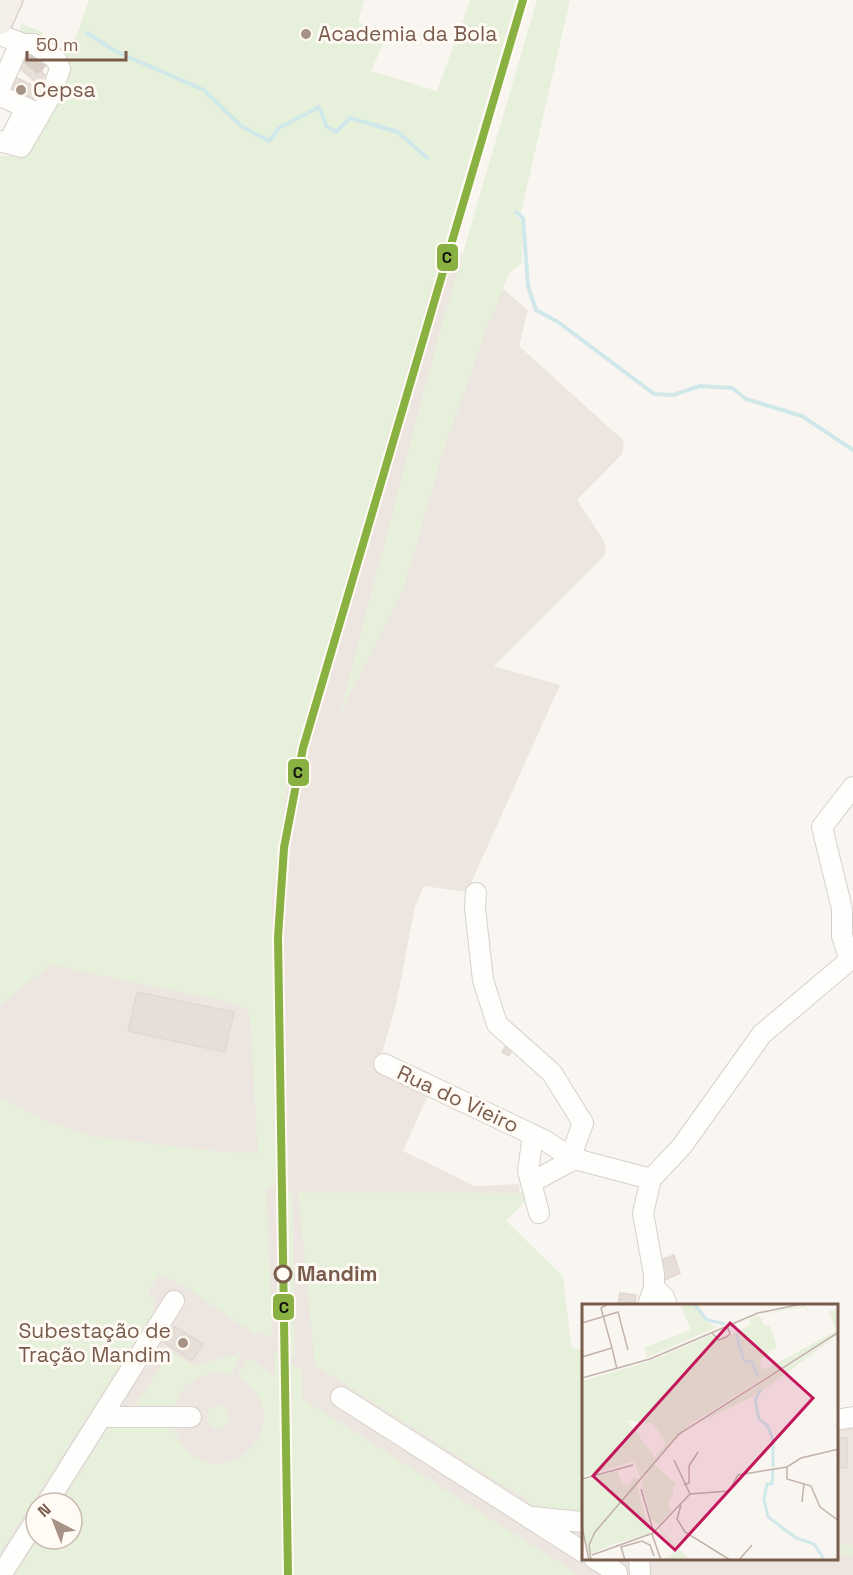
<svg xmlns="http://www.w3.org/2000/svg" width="853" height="1575" font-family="'Space Grotesk',sans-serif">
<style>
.industrial{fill:#ede5e0;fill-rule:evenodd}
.green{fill:#e7f0db}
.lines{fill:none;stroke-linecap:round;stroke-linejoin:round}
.stream{stroke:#d0e8ea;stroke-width:4}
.building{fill:#e6ded7;stroke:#e2d8d2;stroke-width:1.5}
.minor-tunnel{stroke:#d9cfc7;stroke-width:20;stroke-dasharray:20 10;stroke-linecap:butt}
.minor-casing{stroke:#d7d1cb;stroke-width:22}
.major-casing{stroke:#dad1cc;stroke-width:27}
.minor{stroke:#fefefd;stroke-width:20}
.major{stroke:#f3eee8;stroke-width:24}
.rail-1-casing{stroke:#fffaf3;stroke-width:12}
.rail-1{stroke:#88b141;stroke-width:8}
.poi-dot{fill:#a69286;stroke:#fffaf3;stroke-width:2}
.stop-dot{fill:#fffaf3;stroke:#7a5c4d;stroke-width:3}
.labels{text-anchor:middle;stroke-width:6;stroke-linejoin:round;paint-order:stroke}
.poi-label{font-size:21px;fill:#7a5c4d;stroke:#fffaf3;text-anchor:start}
.street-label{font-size:21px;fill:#7a5c4d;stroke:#fffaf3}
.stop-label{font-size:21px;font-weight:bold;fill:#7a5c4d;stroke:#fffaf3;text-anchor:start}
.inset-river{fill:none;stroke:#d0e8ea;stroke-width:3}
.inset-road{fill:none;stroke:#c2b3aa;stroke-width:1.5}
.view{fill:#c2185b;fill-opacity:0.15;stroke:#c2185b;stroke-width:3}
.inset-edge{fill:none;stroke:#7a5c4d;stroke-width:3}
.line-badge{stroke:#fffaf3;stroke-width:2}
.pale-badge-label{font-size:16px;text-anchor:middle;font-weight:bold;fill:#111}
</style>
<rect width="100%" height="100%" fill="#f9f5f0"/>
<path class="industrial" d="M0 160 429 227 528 310 519 346 624 441 622 454 577 500 603 539 606 547 604 556 494 666 560 685 467 892 424 886 415 906 396 1005 381 1057 428 1095 403 1151 475 1186 519 1184 520 1192 525 1193 524 1202 506 1221 563 1277 571 1347 583 1351V1558L631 1559 632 1575H0ZM36 1503H72V1539H36Z
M853 1418V1575H640L644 1559 836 1558 837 1421Z"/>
<path class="green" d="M89 0H364L358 22 387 35 371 71 437 91 470 0H516L288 778 272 900 275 1186 266 1188 273 1339 260 1331 256 1335 185 1287 159 1274 148 1293 154 1299V1312L0 1553V1097L49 1122 92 1136 213 1151 258 1153 250 1017 247 1009 229 1002 51 965 0 1005V156H22L33 148 63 85 60 54 65 43 61 42 62 39 74 42Z
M537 0H570L521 212 517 210 515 215 522 222V263L510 272 485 333 443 452 404 588 340 714 436 345Z
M21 24 43 32 40 40 20 32Z
M278 1192H293L295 1360 280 1350Z
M298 1192 525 1193 524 1202 506 1221 563 1277 571 1347 583 1351V1515L547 1513 315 1365Z
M170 1351 194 1366 240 1353 232 1375C206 1368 182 1381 174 1407L133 1410Z
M274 1352 302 1370 303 1399 579 1575H15L38 1539H72V1503H61L111 1424 174 1426C176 1437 182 1446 190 1453 240 1493 298 1412 238 1377L248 1358 275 1376Z
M207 1417a11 11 0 1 1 22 0a11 11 0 1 1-22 0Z
M836 1544 853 1545V1556L837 1554Z"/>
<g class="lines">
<path class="stream" d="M87 33 117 52 204 90 241 126 269 141 279 128 319 107 327 127 336 132 350 118 398 132 427 158
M516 212 523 218 528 286 536 310 558 322 654 394 673 395 700 386 732 388 746 399 802 416 853 450"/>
</g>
<path class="building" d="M33 50 48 63 41 71 45 75 38 84 16 65Z
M11 75 38 88 31 105 4 92Z
M137 992 234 1012 225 1052 128 1031Z
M506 1045 512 1050 509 1056 502 1052Z
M674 1255 680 1273 665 1280 658 1261Z
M620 1293 636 1295 635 1305H618Z
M174 1326 203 1344 192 1361 164 1342Z
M836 1438H847V1468L836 1467Z"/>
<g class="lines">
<path class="minor-tunnel" d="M29 54 44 67"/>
<defs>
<path id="minor" d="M0 35 24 44H34L56 59 60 69 50 97 21 147 0 141
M0 88 20 43
M5 98 37 113
M12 136 26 108
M476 893 475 908 483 980 497 1024 552 1073 583 1123 569 1162 532 1182
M384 1064 546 1141 571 1158 651 1179
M533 1135 528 1171 539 1213
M654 1288 664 1297 667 1305
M648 1305 654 1288V1274L643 1213 651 1179 682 1146 762 1034 850 960 842 936V909L822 827 853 787
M341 1397 583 1552
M102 1417H191
M836 1420 853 1417
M47 1503 174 1301
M532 1517 583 1522
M594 1558 617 1573
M639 1558 640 1575
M1 1575 36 1520"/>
<path id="major" d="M0 22 10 0"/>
</defs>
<use href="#minor" class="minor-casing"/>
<use href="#major" class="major-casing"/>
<use href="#minor" class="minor"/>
<use href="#major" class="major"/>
<defs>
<path id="rail-1" d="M288 1575 278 937 284 848 303 748 523 0"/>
</defs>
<use href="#rail-1" class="rail-1-casing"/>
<use href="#rail-1" class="rail-1"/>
</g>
<g class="poi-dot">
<circle cx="306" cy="34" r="6"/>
<circle cx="21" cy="90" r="6"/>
<circle cx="183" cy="1343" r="6"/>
</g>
<circle class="stop-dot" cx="283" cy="1274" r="8"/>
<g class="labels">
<g class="poi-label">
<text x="318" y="41">Academia da Bola</text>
<text x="33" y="97">Cepsa</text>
<text x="171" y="1338" text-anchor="end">Subestação de<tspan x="171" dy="24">Tração Mandim</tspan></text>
</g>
<g class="street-label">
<text transform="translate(458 1099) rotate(25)" y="7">Rua do Vieiro</text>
</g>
<g class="stop-label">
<text x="297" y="1281">Mandim</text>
</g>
</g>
<g transform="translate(582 1304)">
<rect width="256" height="256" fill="#f9f5f0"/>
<path d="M98 0H116L127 19 135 23 64 54 63 43 109 26ZM224 1 228 12 223 3 177 11 183 23 188 21 195 43 181 53 178 59 182 66 254 27 247 7 256 5V28L108 120 58 173 52 157 0 173V77L66 58 129 31 138 37 169 20 167 15 177 11ZM45 116 71 120 84 139 73 153ZM256 31 176 90 119 118 160 91ZM71 159 95 181 91 182V192L86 200 90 206 76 221 69 214 59 179 70 163 55 182 68 229 26 242 9 250 8 256 0 218V177L35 167 41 180 47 182 51 173 57 175ZM78 227 79 226 108 256H81L96 246Z" fill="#e7f0db" fill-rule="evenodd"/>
<path class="inset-river" d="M112 0 125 16 143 20M154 30 162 57 170 58 176 72M179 85 173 96 177 115 185 121 191 135V163M191 166 190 180H185L182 195 186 213 214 234 232 240 242 255"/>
<path class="inset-road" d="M0 19 36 8 46 46M130 29 137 36 144 33 148 30 145 22M30 44 35 65M0 53 30 44 19 4 26 0M0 74 68 55 176 9 220 0M92 156 108 190M205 163V175L229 182 238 203 257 217M0 175 51 161M102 181 107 179V162L116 148M59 185 71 226M220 198 222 179M99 201 95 215 103 228 148 256M0 222 7 256M70 230 79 256M10 251 71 229 108 190 147 187 156 171 205 163 219 154 257 145M9 256 7 241 13 228 97 130 257 28M43 256 39 243 60 237 68 241 72 252M157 256 170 241"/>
<path class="view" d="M148 19 231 94 93 246 11 172Z"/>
<rect width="256" height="256" class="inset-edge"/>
</g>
<g class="line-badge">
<rect x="436" y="243" width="23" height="29" rx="6" fill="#88b141"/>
<rect x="287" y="758" width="23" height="29" rx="6" fill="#88b141"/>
<rect x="272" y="1293" width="23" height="28" rx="6" fill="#88b141"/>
</g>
<g class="pale-badge-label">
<text x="447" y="263">C</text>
<text x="298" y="778">C</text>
<text x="284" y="1313">C</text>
</g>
<g transform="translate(54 1521) rotate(318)"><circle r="28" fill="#fffaf3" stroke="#cabbb1" stroke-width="1.5"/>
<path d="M0-4.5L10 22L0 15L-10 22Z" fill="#a69286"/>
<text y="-9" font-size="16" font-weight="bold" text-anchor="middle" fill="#7a5c4d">N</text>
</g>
<path d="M27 51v9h99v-9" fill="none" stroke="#7a5c4d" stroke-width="3"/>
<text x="36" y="51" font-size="18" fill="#7a5c4d" stroke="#fffaf3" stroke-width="4.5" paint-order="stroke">50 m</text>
</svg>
